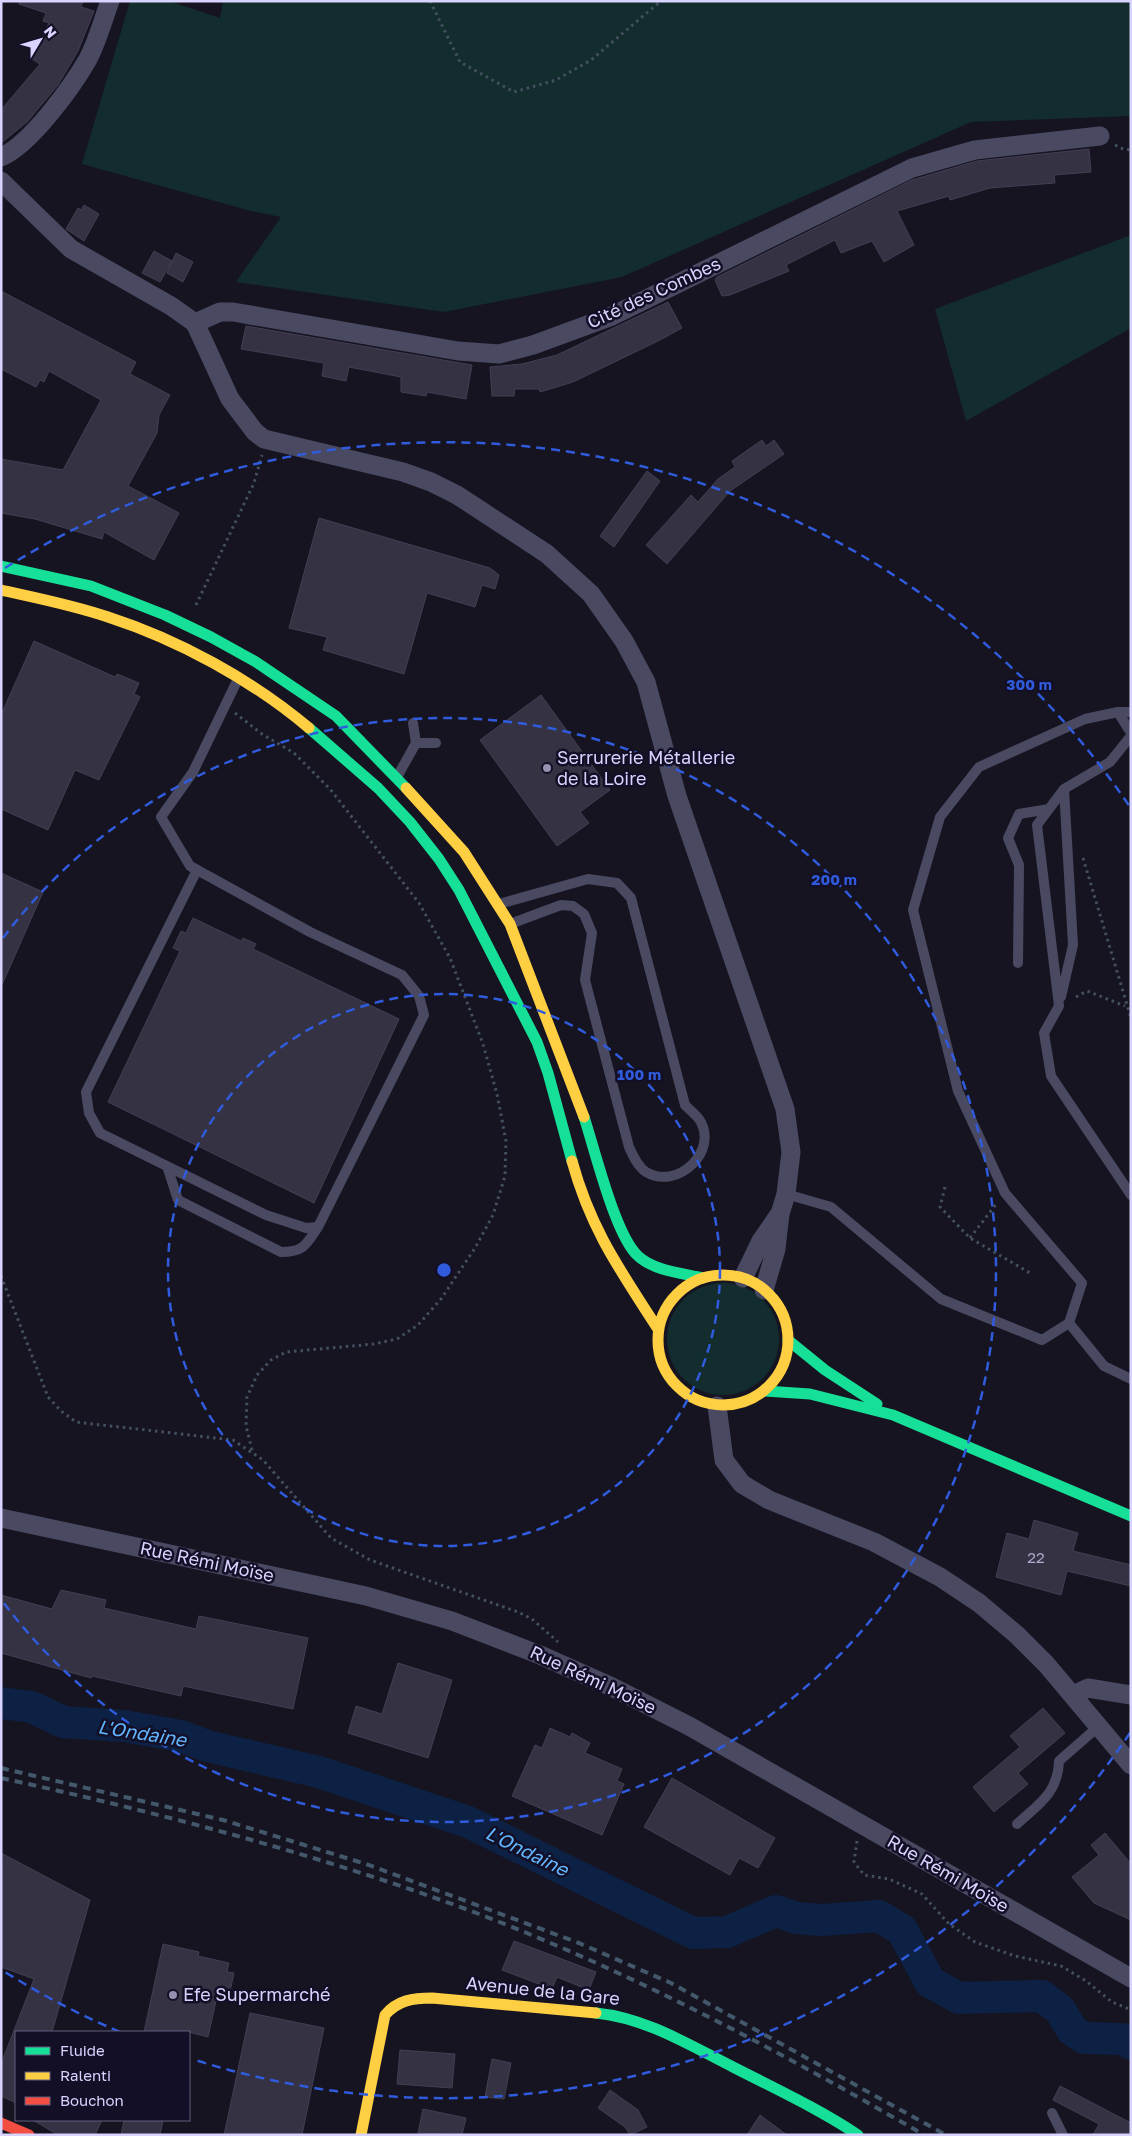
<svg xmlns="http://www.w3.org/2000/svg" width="1132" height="2136" font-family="'Golos Text',sans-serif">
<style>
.green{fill:#132c2d}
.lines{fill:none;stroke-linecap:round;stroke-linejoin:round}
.river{stroke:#0d2144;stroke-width:32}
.building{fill:#343243;stroke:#433f54}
.path{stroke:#44505f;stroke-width:3;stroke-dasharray:2.5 4;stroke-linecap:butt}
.lane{stroke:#4a4962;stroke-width:10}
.street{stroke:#4a4962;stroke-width:19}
.fast{stroke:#16e098;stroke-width:11}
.slow{stroke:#ffcf43;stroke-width:11}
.jam{stroke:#f24e42;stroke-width:11}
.rail{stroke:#43596b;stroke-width:4;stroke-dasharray:8 6;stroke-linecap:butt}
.ring{fill:none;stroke:#305bdc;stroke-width:2.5;stroke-dasharray:9 6}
.poi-dot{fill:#9591b1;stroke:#130f26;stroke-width:2}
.labels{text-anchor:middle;stroke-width:5;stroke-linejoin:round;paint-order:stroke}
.number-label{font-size:15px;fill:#b0acd0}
.street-label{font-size:18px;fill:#d9d4ff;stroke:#130f26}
.poi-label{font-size:18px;fill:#d9d4ff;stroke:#130f26;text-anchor:start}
.water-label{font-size:19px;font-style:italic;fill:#62b6ff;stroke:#130f26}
.centre{fill:#305bdc;stroke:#130f26;stroke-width:2.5}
.ring-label{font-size:15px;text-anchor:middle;font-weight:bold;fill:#305bdc;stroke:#130f26;stroke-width:5;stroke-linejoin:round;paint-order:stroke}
</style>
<rect width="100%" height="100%" fill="#161421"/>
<path class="green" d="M130 1H169L220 18 223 1H1131V116L971 122 622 277 444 312 236 282 281 217 251 211 82 164Z
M1131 235V328L966 421 935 309Z
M667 1339a56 56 0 1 1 112 0a56 56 0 1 1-112 0Z"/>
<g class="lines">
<path class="river" d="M1 1703 32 1707 63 1722 124 1726 181 1736 207 1746 319 1772 423 1807 468 1822 693 1933 727 1932 776 1911 797 1918 822 1920 879 1916 902 1930 930 1982 959 1998 1042 1996 1060 2010 1072 2030 1084 2038 1123 2039 1131 2044"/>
</g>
<path class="building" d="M19 1H83L81 7 94 11 78 51 58 85 27 122 1 143V110L40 64 32 59 49 23 43 21 46 13 19 4Z
M1089 149 1091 172 1054 175 1055 183 990 188 950 200 949 196 897 211 914 245 884 262 872 241 841 253 835 240 786 265 789 271 730 295 722 296 715 280 717 277 912 180 977 161Z
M84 205 99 214 84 241 66 229 78 208 81 210Z
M154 251 172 261 160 282 142 273Z
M176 253 193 262 183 282 167 273Z
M1 291 136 362 130 374 170 395 159 415 157 433 128 486 179 513 154 560 104 532 102 539 35 519 1 513V459L63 470 101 400 49 371 44 382 40 380 36 387 1 369Z
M668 302 682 328 660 340 573 382 540 392 539 389H515L514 396H492L490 367 522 364 557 355Z
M246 326 472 365 466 399 427 392 426 396 401 392V377L349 367 346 381 322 376 324 363 241 349Z
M762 440 766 446 774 440 784 454 730 491 667 564 646 545 691 495 698 502 718 479 735 467 732 461Z
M647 471 660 481 614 547 600 536Z
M319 518 490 568 499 575 495 589 482 585 475 607 427 593 404 674 323 650 327 637 289 628Z
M34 641 115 677 117 674 139 683 134 694 140 697 99 780 75 770 48 830 1 809V715Z
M541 695 610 790 580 812 589 823 557 846 480 740Z
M1 873 43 892 1 987Z
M193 918 241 941 243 938 256 944 253 949 399 1019 314 1203 108 1102 180 951 173 948 181 931 186 933Z
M1034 1520 1078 1533 1073 1551 1131 1565V1586L1067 1571 1061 1595 996 1577 1007 1533 1029 1539Z
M61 1590 106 1600 104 1608 196 1629 199 1616 308 1638 293 1709 183 1686 181 1696 92 1676 91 1678 1 1653V1595L52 1609Z
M398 1663 452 1680 428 1758 348 1733 356 1706 382 1714Z
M1043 1708 1065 1733 1018 1773 1028 1784 994 1812 973 1787 1020 1747 1010 1736Z
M550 1728 570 1737 572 1733 590 1743 585 1753 622 1769 617 1781 624 1784 602 1835 512 1796 535 1745 542 1748Z
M672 1778 775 1838 758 1868 739 1858 730 1875 644 1827Z
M1105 1833 1131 1864V1920L1094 1903 1072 1877 1099 1855 1091 1845Z
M1 1853 90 1900 52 2032H16V2103L1 2096V2064L34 1979 1 1967Z
M514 1941 596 1972 589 1990 557 1977 552 1989 502 1970Z
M163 1944 199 1952 198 1956 229 1963 227 1972 234 1973 229 1996 216 2001 208 2037 189 2032H144Z
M250 2013 324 2028 302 2135H224Z
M400 2050 455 2054 452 2088 397 2084Z
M492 2059 511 2063 504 2099 485 2097Z
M1060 2086 1131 2123V2135H1093L1099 2124 1053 2100Z
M610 2090 638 2110 647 2127 630 2135 625 2127 598 2108Z
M423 2109 466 2118 462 2135 418 2133Z
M760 2115 787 2135H747Z
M33 2120H102L95 2135H58Z
M124 2120H163L160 2135H121Z"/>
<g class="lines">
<path class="path" d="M430 1 460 62 514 92 556 80 591 60 661 1
M1115 145 1123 149 1131 150
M196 605 254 483 262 455
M235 713 262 734 294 753 330 789 419 903 450 958 483 1044 497 1094 506 1141 505 1176 493 1215 475 1248 441 1299 418 1325 397 1339 374 1344 286 1352 271 1360 257 1375 247 1397 246 1426 252 1450
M1083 858 1131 1018
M1076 997 1087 991 1125 1006
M945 1187 940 1207 970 1238 1030 1273
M970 1238 997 1203
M1 1276 48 1397 61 1411 76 1422 233 1440 263 1460 331 1538 370 1560 518 1612 532 1619 558 1642
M857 1841 854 1862 864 1875 889 1879 922 1894 949 1924 975 1942 1015 1956 1061 1966 1086 1981 1112 2002 1131 2010"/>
<path class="lane" d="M1118 712 1131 733
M1131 736 1110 762 1064 789 1037 825 1059 1006 1044 1033 1051 1076 1131 1195
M416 743H436
M397 777 416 743 413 723
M197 870 86 1092 89 1113 100 1133 266 1215 306 1228 318 1227 424 1015 419 996 402 975 310 932 190 866 161 817 193 772 237 681
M499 904 588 879 617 883 631 898 685 1105C690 1110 695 1114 699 1119 720 1150 678 1191 646 1172 638 1167 633 1156 629 1147L585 980 592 933 584 914 573 906 561 905 510 924
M1018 963 1019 865 1008 838 1019 814 1049 809
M1061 997 1073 945 1064 789
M167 1166 178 1200 281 1252C304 1252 306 1245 318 1227
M786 1194 831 1207 941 1299 1042 1340 1069 1323 1082 1283 1005 1193 958 1091 913 910 940 817 979 767 1085 719 1118 712H1131
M1069 1323 1104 1366 1131 1379
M1017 1824C1039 1804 1058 1793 1059 1761L1099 1726
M1052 2113 1063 2135"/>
<path class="street" d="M1 157C30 145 72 87 88 59 97 42 103 20 110 1
M1 181 71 249 171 306 195 323 230 399 255 432 264 439 403 472 431 482 457 495 547 554 591 594 624 641 646 682 677 796 785 1109 791 1152 786 1194 780 1214 776 1249 764 1290
M195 323 220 312H233L458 351 499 354 533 345 612 316 912 168 975 150 1100 136
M743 1278 761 1241 779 1215
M717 1406 724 1460 742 1484 769 1500 874 1542 940 1577 979 1603 1017 1635 1046 1664 1131 1765
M1 1518 366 1596 452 1621 540 1655 612 1687 689 1726 1131 1978
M1073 1695 1088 1688 1131 1695"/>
<path class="fast" d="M1 566 91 586 165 615 211 637 256 662 336 716 406 788
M309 728 378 788 410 822 439 859 459 890 537 1042 548 1073 572 1161
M584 1117C595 1150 615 1235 638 1256 654 1271 683 1273 703 1278
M788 1340 825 1370 877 1404
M765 1391 810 1394 893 1415 1131 1516
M596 2013C646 2018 689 2045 733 2067 776 2089 819 2109 858 2135"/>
<path class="slow" d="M1 590C37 598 73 605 108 617 179 640 252 680 309 728
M406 788 464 852 510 924 584 1117
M572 1161C591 1230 620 1270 658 1329
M658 1340a65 65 0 1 1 130 0a65 65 0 1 1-130 0Z
M361 2135 385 2015C398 2000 413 1998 432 1998L596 2013"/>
<path class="jam" d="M1 2123 29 2135"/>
<path class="rail" d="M1 1768 223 1820 366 1864 579 1943 671 1983 946 2135
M1 1778C157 1812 313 1853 463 1908 624 1968 776 2049 924 2135"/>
</g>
<g class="ring">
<circle cx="444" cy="1270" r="276"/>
<path d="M3 938A552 552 0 1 1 3 1602"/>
<path d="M1130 1733A828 828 0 0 1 195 2060M120 2032A828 828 0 0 1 5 1972M5 568A828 828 0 0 1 1130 807"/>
</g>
<g class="poi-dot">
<circle cx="547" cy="768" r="5"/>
<circle cx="173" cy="1995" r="5"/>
</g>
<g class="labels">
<g class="number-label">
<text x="1036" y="1563">22</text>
</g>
<g class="street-label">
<text transform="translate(654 293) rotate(-25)" y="6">Cité des Combes</text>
<text transform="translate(207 1562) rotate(12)" y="6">Rue Rémi Moïse</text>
<text transform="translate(593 1680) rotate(25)" y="6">Rue Rémi Moïse</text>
<text transform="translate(948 1874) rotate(30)" y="6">Rue Rémi Moïse</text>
<text transform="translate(543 1991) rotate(6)" y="6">Avenue de la Gare</text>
</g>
<g class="poi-label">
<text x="557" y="764">Serrurerie Métallerie<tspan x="557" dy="21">de la Loire</tspan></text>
<text x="183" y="2001">Efe Supermarché</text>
</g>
<g class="water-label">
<text transform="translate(142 1733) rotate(9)" y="7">L'Ondaine</text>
<text transform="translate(527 1851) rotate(26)" y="7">L'Ondaine</text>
</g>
</g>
<circle cx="444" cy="1270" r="8" class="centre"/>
<g class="ring-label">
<text x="1029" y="690">300 m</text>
<text x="834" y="885">200 m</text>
<text x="639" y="1080">100 m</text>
</g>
<rect width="1132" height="2136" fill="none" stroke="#d9d4ff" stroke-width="5"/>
<rect x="15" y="2031" width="175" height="90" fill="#130f26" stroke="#625e7d"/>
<rect x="25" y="2047" width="25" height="8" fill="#16e098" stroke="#625e7d"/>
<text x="60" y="2056" font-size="15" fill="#d9d4ff">Fluide</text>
<rect x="25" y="2072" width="25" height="8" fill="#ffcf43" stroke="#625e7d"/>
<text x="60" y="2081" font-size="15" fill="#d9d4ff">Ralenti</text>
<rect x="25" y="2097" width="25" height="8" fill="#f24e42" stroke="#625e7d"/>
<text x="60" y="2106" font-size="15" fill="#d9d4ff">Bouchon</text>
<g transform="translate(40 40) rotate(52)" stroke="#130f26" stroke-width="4" paint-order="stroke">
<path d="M0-4L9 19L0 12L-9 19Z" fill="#d9d4ff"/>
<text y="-8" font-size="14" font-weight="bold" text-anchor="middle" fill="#d9d4ff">N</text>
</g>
</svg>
